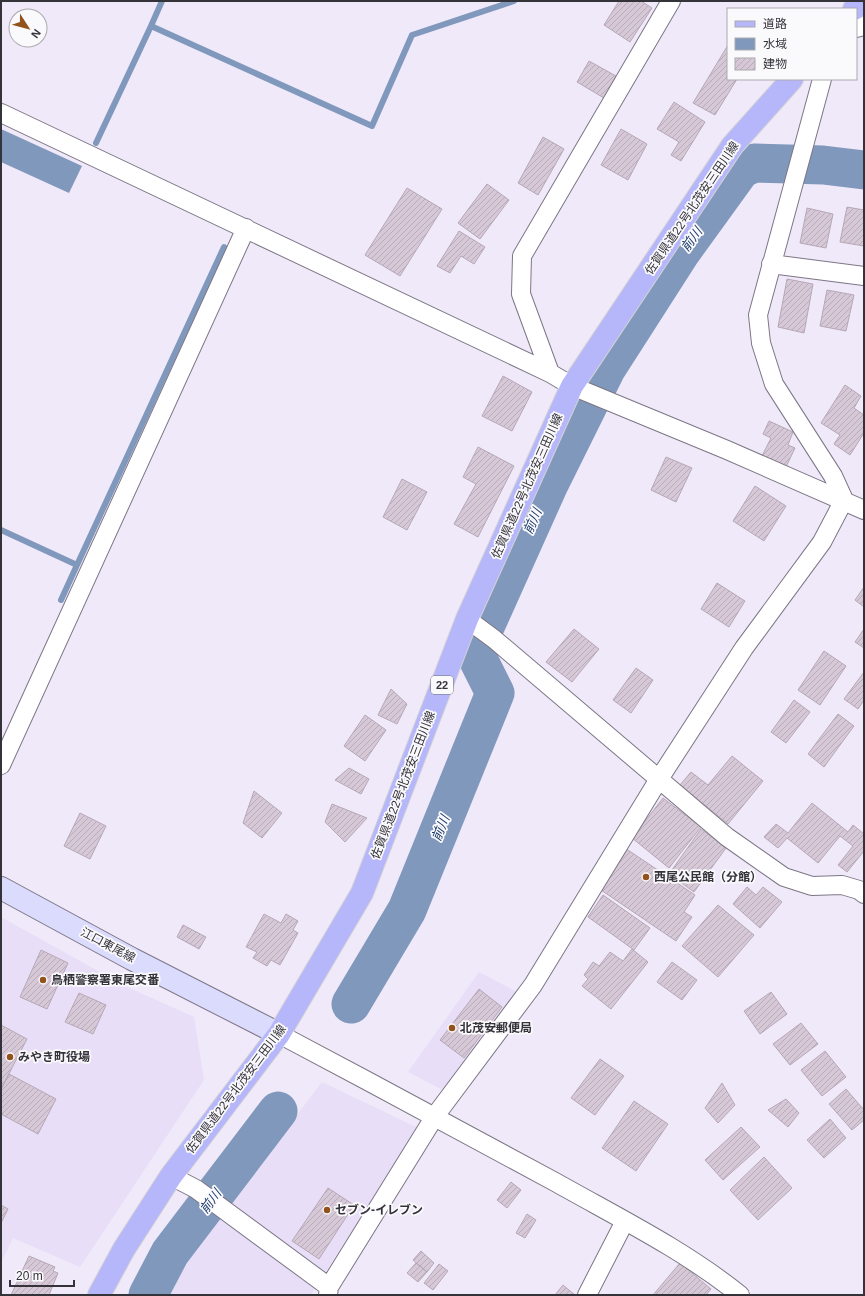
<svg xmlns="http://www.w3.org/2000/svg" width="865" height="1296" font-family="Arial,'Noto Sans JP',sans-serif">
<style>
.built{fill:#e8def7}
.water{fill:#8098bc}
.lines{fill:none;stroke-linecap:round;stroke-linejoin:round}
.stream{stroke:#8098bc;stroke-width:6}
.river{stroke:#8098bc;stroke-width:39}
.building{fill:url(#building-hatch);stroke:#b6a8b6}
.street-casing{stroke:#7c7685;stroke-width:20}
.secondary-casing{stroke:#7c7685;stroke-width:24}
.primary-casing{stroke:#d3d2d4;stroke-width:24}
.street{stroke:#fff;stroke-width:18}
.secondary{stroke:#dbdbfd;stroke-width:22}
.primary{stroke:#b6b6fa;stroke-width:22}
.poi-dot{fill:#92521c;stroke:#faf9fc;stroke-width:1.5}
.labels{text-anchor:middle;stroke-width:3.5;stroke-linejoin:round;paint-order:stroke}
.shield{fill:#faf9fc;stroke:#706e74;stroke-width:1}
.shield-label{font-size:11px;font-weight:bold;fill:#35333a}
.street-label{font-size:12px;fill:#35333a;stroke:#faf9fc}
.poi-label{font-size:12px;font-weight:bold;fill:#35333a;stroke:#faf9fc;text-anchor:start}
.water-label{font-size:13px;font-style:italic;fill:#1d3c6b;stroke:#faf9fc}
</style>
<defs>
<pattern id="building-hatch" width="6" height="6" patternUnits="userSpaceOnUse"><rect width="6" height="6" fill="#d6c8d6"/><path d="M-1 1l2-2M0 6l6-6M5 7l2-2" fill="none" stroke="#b8acb8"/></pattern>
</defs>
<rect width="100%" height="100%" fill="#f0e9fa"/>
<path class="built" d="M1 917 125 986 194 1017 204 1080 80 1267 13 1238 1 1263Z
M479 972 517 992 447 1092 408 1072Z
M322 1082 418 1128 312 1293 310 1295H160L179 1262 296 1116Z"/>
<path class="water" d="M1 129 82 166 69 193 1 162Z"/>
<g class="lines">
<path class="stream" d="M151 26 162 1
M96 143 151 26 372 126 412 35 514 1
M1 530 77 565 61 600
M77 565 224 247"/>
<path class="river" d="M351 1004 407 910 495 693 474 651 549 484 606 369 681 252 741 169 754 163 823 165 864 170
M148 1295 170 1253 278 1111"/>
</g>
<path class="building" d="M619 1H641L652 8 630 42 604 25Z
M728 45V79H737L715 115 693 103Z
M589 61 616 76 604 98 577 82Z
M674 102 705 122 681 161 671 155 679 142 657 129Z
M621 129 647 144 628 180 601 165Z
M543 137 564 149 538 195 518 183Z
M487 184 509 200 480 239 458 223Z
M407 188 442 209 400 276 365 255Z
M847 207 864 210V246L840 242Z
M807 208 833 214 826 248 800 243Z
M459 231 485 247 474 264 461 256 450 273 437 266Z
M787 279 813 284 804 333 778 327Z
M827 290 854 295 846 331 820 326Z
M503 376 532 392 512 431 482 416Z
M845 385 861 396 854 408 864 415V433L850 455 834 444 840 435 821 423Z
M769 421 793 432 788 445 795 448 786 467 762 456 771 438 763 434Z
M478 447 514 466 478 537 454 524 476 484 463 477Z
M666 457 692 468 676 502 651 490Z
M402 479 427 492 407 530 383 517Z
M755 486 786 506 764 541 733 521Z
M717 583 745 601 729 627 701 609Z
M864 587V607L855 600Z
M574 629 599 649 572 682 546 662Z
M864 629V648L855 642Z
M824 651 846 666 820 705 798 690Z
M636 668 653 680 631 713 613 700Z
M864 672V700L858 709 844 699Z
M391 689 407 704 397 724 378 715Z
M794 700 810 712 786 743 771 732Z
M838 714 854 726 824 767 808 754Z
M365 715 386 730 365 761 344 746Z
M732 756 763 781 728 824 680 785 691 772 708 785Z
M349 768 369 779 361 794 335 780Z
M254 791 282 813 262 838 243 823Z
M663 798 701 827 669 868 632 838Z
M812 803 848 832 853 825 864 834V851L847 872 838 865 853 846 840 836 818 863 787 838 778 848 764 837 776 824 788 833Z
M332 804 367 818 345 842 325 822Z
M80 813 106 826 90 859 64 846Z
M701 829 726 848 694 892 669 874Z
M625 848 695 895 684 912 692 917 676 941 598 888Z
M747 887 756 895 763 887 782 902 760 928 733 904Z
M603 895 650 928 634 950 588 917Z
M718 905 754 935 718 977 682 946Z
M264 914 281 923 286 914 298 921 293 930 298 933 280 965 271 960 267 966 253 958 257 952 246 947Z
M183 925 206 937 199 949 177 937Z
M632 949 648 962 611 1009 582 986 588 979 584 975 593 962 599 966 610 952 623 961Z
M41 950 68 963 47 1009 20 997Z
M672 962 697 980 682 1000 657 982Z
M479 989 502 1007 464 1058 440 1040Z
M771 992 787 1014 760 1034 744 1011Z
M79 993 106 1005 93 1034 65 1022Z
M801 1023 818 1044 790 1065 773 1044Z
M1 1025 27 1039 1 1089Z
M825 1051 846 1077 822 1096 801 1070Z
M600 1059 624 1076 595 1115 571 1098Z
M9 1074 56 1099 38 1134 1 1114V1089Z
M722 1083 735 1105 718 1123 705 1108Z
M846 1089 864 1110V1120L852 1130 829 1104Z
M786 1099 799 1113 788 1127 768 1110Z
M634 1101 668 1124 636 1171 602 1148Z
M830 1119 846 1138 824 1158 807 1140Z
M741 1127 760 1147 723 1180 705 1160Z
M764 1157 792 1188 758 1220 730 1190Z
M511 1182 521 1190 507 1208 497 1200Z
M328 1188 354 1205 319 1259 292 1241Z
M1 1205 8 1209 1 1223Z
M527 1214 536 1220 525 1238 516 1233Z
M421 1251 434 1263 427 1272 413 1260Z
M29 1256 55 1267 53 1271 58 1273 49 1295H11Z
M416 1263 427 1272 418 1282 407 1273Z
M680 1263 711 1289 706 1295H653Z
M439 1264 448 1271 433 1290 424 1283Z
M563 1285 575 1295H555Z"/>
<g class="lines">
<defs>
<path id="street" d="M856 28 864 26
M1 113 550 373 572 386 727 450 864 510
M771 264 864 276
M550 373 521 294 522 256 671 1
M467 619 494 639 727 837 784 877 812 886 842 885 859 890 864 894
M1 765 246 228
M279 1034C372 1083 464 1133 557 1183 619 1218 684 1250 740 1295
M171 1176 196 1189 329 1287
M328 1295 329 1287 435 1116 533 985 659 779 744 648 822 542 844 500 833 476 774 384 761 343 758 315 822 79
M587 1295 625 1221"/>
<path id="secondary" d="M1 888 132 959 279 1034"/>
<path id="primary" d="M854 9 860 1
M99 1295 124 1249 171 1176 279 1034 362 893 467 619 572 386 732 146 792 79"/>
</defs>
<use href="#street" class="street-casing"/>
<use href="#secondary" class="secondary-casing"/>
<use href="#primary" class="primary-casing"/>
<use href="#street" class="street"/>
<use href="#secondary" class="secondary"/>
<use href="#primary" class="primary"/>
</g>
<g class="poi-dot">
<circle cx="646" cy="877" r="4"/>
<circle cx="43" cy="980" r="4"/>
<circle cx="452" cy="1028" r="4"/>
<circle cx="10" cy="1057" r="4"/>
<circle cx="327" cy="1210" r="4"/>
</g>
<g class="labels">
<rect class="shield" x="431" y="676" width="22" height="18" rx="3"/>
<g class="shield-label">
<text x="442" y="689">22</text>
</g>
<g class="street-label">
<text transform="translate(692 208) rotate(-56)" y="4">佐賀県道22号北茂安三田川線</text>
<text transform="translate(527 486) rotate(-66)" y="4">佐賀県道22号北茂安三田川線</text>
<text transform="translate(403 785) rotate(-69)" y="4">佐賀県道22号北茂安三田川線</text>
<text transform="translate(108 945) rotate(28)" y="4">江口東尾線</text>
<text transform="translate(236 1089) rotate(-53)" y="4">佐賀県道22号北茂安三田川線</text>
</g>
<g class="poi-label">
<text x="654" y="881">西尾公民館（分館）</text>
<text x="51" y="984">鳥栖警察署東尾交番</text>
<text x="460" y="1032">北茂安郵便局</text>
<text x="18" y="1061">みやき町役場</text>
<text x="335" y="1214">セブン-イレブン</text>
</g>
<g class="water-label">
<text transform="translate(691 239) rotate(-54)" y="5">前川</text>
<text transform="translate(532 521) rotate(-66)" y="5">前川</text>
<text transform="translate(440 828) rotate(-68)" y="5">前川</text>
<text transform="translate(210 1201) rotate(-53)" y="5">前川</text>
</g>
</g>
<rect width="865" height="1296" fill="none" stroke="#35333a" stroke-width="4"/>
<rect x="727" y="8" width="130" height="72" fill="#faf9fc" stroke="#abaaae"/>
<rect x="735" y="21" width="20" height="6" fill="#b6b6fa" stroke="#abaaae"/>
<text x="763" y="28" font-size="12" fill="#35333a">道路</text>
<rect x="735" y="38" width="20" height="12" fill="#8098bc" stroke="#abaaae"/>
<text x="763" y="48" font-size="12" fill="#35333a">水域</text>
<rect x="735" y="58" width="20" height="12" fill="url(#building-hatch)" stroke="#abaaae"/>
<text x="763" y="68" font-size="12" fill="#35333a">建物</text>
<g transform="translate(28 28) rotate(126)"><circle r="19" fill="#faf9fc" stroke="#abaaae"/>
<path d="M0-3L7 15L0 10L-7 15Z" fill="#92521c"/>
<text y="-6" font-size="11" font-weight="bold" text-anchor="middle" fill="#35333a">N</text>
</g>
<path d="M10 1280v6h64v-6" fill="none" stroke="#35333a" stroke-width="2"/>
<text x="16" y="1280" font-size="12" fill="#35333a" stroke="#faf9fc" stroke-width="3" paint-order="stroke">20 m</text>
</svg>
